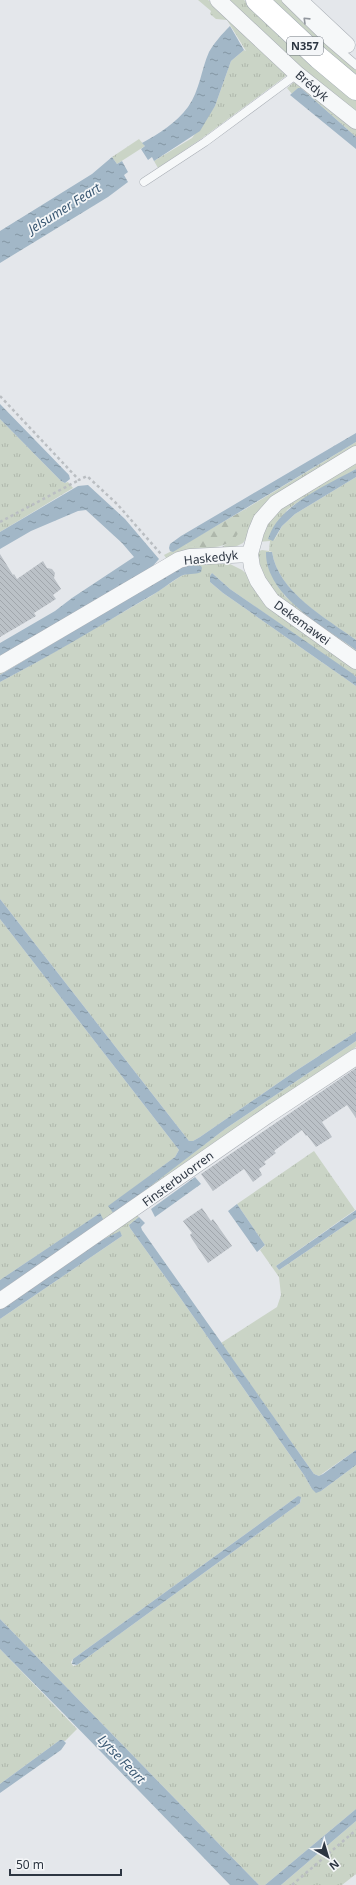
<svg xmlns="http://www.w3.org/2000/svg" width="356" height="1885" font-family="'Noto Sans',sans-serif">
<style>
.grass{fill:url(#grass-tufts);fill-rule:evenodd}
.forest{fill:url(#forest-firs)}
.water{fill:url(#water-ripples)}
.building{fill:url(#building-back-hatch)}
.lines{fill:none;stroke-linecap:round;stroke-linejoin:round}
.lane-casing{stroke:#a9aeb5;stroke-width:9}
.street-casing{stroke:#a9aeb5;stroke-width:17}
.primary-casing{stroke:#a4acb5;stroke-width:23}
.path{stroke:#babec2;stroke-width:2.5;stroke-dasharray:3 3;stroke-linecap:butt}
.lane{stroke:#f6f8f9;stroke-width:8}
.street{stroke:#f6f8f9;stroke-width:16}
.primary{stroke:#fff;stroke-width:22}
.oneway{stroke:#92979e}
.labels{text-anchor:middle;stroke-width:3.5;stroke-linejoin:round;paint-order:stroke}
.shield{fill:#f4f6f8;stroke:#697079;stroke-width:1}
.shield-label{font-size:11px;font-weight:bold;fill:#2d3642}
.street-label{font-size:12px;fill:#2d3642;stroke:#f4f6f8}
.water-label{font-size:13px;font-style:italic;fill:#3a5873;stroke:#f4f6f8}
</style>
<defs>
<pattern id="grass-tufts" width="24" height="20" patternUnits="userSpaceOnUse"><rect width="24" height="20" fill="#cad4c6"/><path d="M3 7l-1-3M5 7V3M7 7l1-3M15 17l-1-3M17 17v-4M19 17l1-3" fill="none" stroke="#aeb7ab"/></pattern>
<pattern id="forest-firs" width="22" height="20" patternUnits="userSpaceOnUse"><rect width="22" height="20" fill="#cad4c6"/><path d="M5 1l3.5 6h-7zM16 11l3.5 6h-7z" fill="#aeb7ab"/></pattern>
<pattern id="water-ripples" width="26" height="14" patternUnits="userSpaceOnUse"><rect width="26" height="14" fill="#a2b7c7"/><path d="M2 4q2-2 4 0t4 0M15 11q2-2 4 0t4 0" fill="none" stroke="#8496a3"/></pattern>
<pattern id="building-back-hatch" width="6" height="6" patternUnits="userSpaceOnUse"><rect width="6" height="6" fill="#bbc1c7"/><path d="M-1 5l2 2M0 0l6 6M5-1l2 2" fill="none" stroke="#a1a6ac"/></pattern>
</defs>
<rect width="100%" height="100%" fill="#e4e7eb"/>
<path class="grass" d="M198 0H208L217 7 286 72V76L201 139 158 168 154 161 192 138 215 106 231 61 244 50 246 51 227 20 216 19 210 14 211 11Z
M225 0H244L356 99V115L332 96Z
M271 0H281L331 49 356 70V78Z
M294 82 300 83 356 129V137L301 88H298L292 94 287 88Z
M139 139 145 146 117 164 112 157Z
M0 419 61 481 65 483 68 482 73 488 0 532Z
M356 442V449L275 498 243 543 235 547 168 561 164 555 185 544 187 546 222 547 232 540 247 508Z
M356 459V469L298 502 287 510 274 541 282 526 295 514 356 477V640C325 618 278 592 272 552L269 551 284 595 308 616 356 650V657L289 610 261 576 257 552 262 550 269 551 270 541 257 542 278 507Z
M224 561 242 570 356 667V677L230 589 212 573 210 576V582L223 593 356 686V1032L294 1072 200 1137 193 1141H189L0 899V682L37 662 151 596 181 576 189 573H198L202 568 161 579 0 675V669L189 562Z
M0 919 179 1150 175 1157 109 1206 114 1213 225 1129 356 1041V1047L203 1150 205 1153 0 1298 99 1214 0 1280Z
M314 1151 355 1210 276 1266 279 1270 356 1218V1450L319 1476 314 1474 221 1343 277 1307 281 1295 279 1277 260 1250 265 1245 237 1204Z
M136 1215 139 1217 129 1225 130 1228 179 1296 304 1475 312 1489 321 1491 356 1465V1809L265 1885H259L0 1619V1319L122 1236 120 1232 98 1242 0 1309V1305ZM298 1496 301 1499 300 1503 77 1665 73 1666 71 1662 73 1659Z
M0 1649 77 1729 65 1741 60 1740 0 1784Z
M356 1821V1874L342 1885H281Z"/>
<path class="forest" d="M247 508C244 516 242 525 239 532 228 552 205 547 187 546L185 544Z"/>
<path class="water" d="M230 26 244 50 231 61 215 106 200 131 154 161 152 157 148 160 141 149 145 146 142 143C160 133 176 123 188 107 200 90 201 70 209 52 214 43 222 34 230 26Z
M298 88H301L356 137V149L290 95Z
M112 157 117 164 122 161 128 172 124 175 128 182 108 197 0 263V231L92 174Z
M0 404 69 475 70 479 65 483 61 481 0 419Z
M356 433V442L173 552 170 551 169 548 170 544 181 536Z
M356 469V477L295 514 282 526 273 541 268 539C270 534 272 528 276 523 295 498 329 484 356 469Z
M88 485 125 519 159 559 152 567 0 657V643L55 611 72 598 134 557 122 543 86 510 78 511 31 531 0 549V532L78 486Z
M266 552H272C278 592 326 618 356 640V650C325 627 265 596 266 552Z
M189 565 201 566 202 568 201 572C195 575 187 573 181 576 169 583 159 592 147 598 98 627 50 656 0 682V675L179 568Z
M212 573 230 589 353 674 356 677V686L223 593 210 582V576Z
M0 899 189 1141H193L200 1137 294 1072 356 1032V1041L225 1129 114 1214 108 1206 175 1157 179 1150 0 919Z
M195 1177 201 1184 155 1217 151 1209Z
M237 1204 265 1245 257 1252 228 1211Z
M356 1210V1218L279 1270 276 1266Z
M100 1213 104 1221 0 1291V1280Z
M139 1217 145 1223 141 1227 142 1230 314 1474 319 1476 323 1474 356 1450V1465L321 1491 316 1493 312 1489 304 1475 179 1296 130 1228 129 1225Z
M120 1231 122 1236 0 1319V1309L98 1242Z
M298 1496 301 1497 300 1503 77 1665 72 1664 73 1659Z
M0 1619 259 1885H230C154 1806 77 1727 0 1649Z
M60 1740H63L66 1743 61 1750 0 1793V1784Z
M356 1809V1821L281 1885H265Z"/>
<path class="building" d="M0 554 13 575 14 574 17 579 43 561 47 568 52 569 55 573 54 578 61 589 53 595 56 599 34 613 36 616 0 637Z
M356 1068V1118L347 1105 322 1122 332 1137 316 1147 307 1135 306 1136 302 1130 274 1151 276 1153 264 1162 266 1164 259 1169 262 1175 253 1182 244 1169 213 1191 201 1174Z
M202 1208 211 1221 213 1219 232 1246 208 1263 192 1239 190 1235 192 1233 183 1221Z"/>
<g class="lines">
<defs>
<path id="lane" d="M286 0 328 41 356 65
M144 182 205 142 297 74"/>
<path id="street" d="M218 0 297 74 356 121
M299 0 347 45
M356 454 276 503 261 520 256 532 250 554 252 567 258 581 272 601 356 661
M0 665 179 560 190 557 250 554
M0 1301 268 1115 356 1057"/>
<path id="primary" d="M257 0 319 58 356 89"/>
</defs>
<use href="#lane" class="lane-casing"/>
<use href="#street" class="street-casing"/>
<use href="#primary" class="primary-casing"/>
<path class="path" d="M0 396 79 480 87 476 117 504 161 554
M0 522 79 480
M292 1885 356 1830"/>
<use href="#lane" class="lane"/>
<use href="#street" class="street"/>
<use href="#primary" class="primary"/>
</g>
<defs><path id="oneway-chevron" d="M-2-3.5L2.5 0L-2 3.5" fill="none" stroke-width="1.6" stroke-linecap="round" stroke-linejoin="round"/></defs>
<use class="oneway" href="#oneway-chevron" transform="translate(306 20) rotate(-136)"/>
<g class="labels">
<rect class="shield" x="287" y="37" width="36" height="18" rx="3"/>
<g class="shield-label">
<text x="305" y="50">N357</text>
</g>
<g class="street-label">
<text transform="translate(312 86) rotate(41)" y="4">Brédyk</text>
<text transform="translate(211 558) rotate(-6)" y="4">Haskedyk</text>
<text transform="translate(302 623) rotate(36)" y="4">Dekemawei</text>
<text transform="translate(178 1179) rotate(-36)" y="4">Finsterbuorren</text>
</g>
<g class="water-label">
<text transform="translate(64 208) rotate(-32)" y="5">Jelsumer Feart</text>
<text transform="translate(122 1759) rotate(46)" y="5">Lytse Feart</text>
</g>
</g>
<g transform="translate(328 1857) rotate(142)" stroke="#f4f6f8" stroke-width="3" paint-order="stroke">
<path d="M0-3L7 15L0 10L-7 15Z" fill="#2d3642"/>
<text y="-6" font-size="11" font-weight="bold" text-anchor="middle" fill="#2d3642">N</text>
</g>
<path d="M10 1869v6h111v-6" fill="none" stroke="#2d3642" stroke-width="2"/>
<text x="16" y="1869" font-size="12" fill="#2d3642" stroke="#f4f6f8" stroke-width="3" paint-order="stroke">50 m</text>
</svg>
